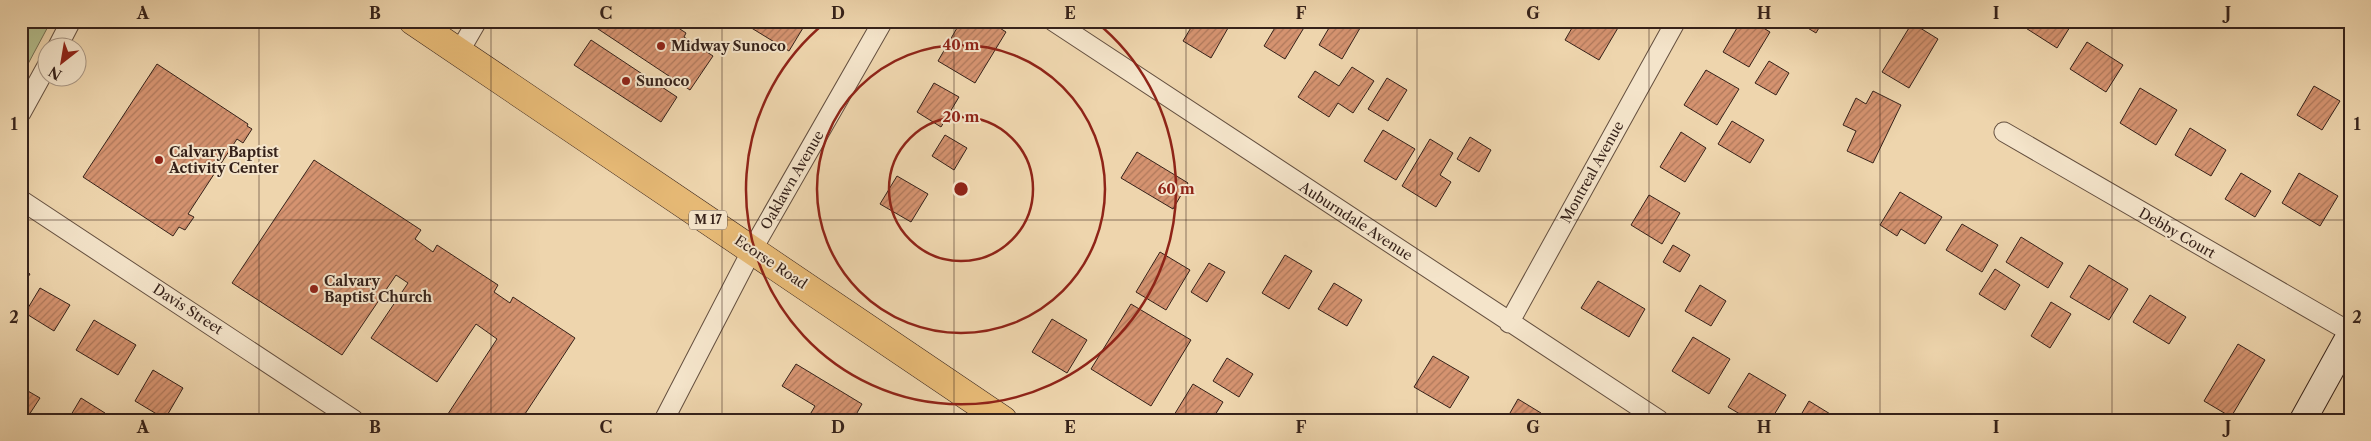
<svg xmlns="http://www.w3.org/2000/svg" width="2371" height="441" font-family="'Libre Caslon Text',serif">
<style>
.grass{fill:#b4be8d;stroke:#757054}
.building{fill:url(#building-hatch);stroke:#36221a}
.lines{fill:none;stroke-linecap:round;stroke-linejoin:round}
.street-casing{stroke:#644f3f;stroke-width:21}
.secondary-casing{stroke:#36221a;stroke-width:28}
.primary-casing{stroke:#36221a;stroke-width:29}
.street{stroke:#f4e4ca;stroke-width:19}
.secondary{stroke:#f4e4ca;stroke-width:26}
.primary{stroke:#e7ba76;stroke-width:28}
.grid{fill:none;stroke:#36221a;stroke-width:1;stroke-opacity:0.55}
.ring{fill:none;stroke:#8f2418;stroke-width:2.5}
.poi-dot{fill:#8f2418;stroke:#f4e4ca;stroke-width:2}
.labels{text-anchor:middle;stroke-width:4;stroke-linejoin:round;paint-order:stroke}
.shield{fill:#f4e4ca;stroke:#6f5c4f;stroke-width:1}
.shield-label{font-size:12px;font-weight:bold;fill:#36221a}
.poi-label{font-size:14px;font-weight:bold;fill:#36221a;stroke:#f4e4ca;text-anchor:start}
.street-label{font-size:14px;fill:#36221a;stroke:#f4e4ca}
.centre{fill:#8f2418;stroke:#f4e4ca;stroke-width:2.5}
.ring-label{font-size:15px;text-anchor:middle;font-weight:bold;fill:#8f2418;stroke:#f4e4ca;stroke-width:4;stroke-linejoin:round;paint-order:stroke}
.neatline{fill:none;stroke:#36221a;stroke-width:2}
.grid-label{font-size:16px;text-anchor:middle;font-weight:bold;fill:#36221a}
</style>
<defs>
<pattern id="building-hatch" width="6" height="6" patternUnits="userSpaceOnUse" patternTransform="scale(1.25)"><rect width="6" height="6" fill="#d59370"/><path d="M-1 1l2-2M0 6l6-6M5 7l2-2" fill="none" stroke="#ae785b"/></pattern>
</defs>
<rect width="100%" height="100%" fill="#eed5ad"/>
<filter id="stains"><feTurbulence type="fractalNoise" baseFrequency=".004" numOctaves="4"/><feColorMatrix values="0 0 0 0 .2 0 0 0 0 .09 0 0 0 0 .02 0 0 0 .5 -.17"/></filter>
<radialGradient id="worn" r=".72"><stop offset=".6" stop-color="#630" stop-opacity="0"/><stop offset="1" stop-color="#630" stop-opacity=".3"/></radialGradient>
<path class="grass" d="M21 21H51L21 77Z"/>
<path class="building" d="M586 21H668L686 33 684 37 713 56 690 90Z
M740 21H803L806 23 789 51Z
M961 21H989L1006 32 975 83 938 61Z
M1195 21H1232L1211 58 1183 41Z
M1279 21H1308L1285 59 1264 46Z
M1333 21 1363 23 1342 59 1319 45Z
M1576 21H1622L1599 60 1565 40Z
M1741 21H1752L1770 32 1749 67 1723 52Z
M1796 21H1823L1816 33Z
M2023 21H2071L2073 22 2057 48 2021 25Z
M1912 23 1938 39 1909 88 1882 72Z
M591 40 677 97 661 122 574 65Z
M2087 42 2123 65 2106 92 2070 69Z
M1769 61 1789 73 1776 95 1755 83Z
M157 64 248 124 247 126 252 129 243 143 237 139 188 214 194 217 185 230 179 227 173 236 83 177Z
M1352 67 1374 81 1353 113 1338 103 1329 117 1298 97 1315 71 1339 86Z
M1706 70 1739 89 1717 125 1684 105Z
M1387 78 1407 90 1388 121 1368 109Z
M934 83 959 97 941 127 917 112Z
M2314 86 2340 101 2322 130 2297 115Z
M2140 88 2177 110 2156 145 2120 123Z
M1873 91 1901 105 1873 163 1847 151 1856 131 1843 125 1856 98 1866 104Z
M1732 121 1764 140 1750 163 1718 144Z
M2190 128 2226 150 2211 176 2175 155Z
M1383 130 1415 149 1396 180 1364 161Z
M1681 132 1706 148 1685 182 1660 167Z
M945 135 967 148 954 170 932 156Z
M1470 137 1491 150 1479 172 1457 159Z
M1430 139 1453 153 1440 175 1451 182 1436 207 1402 186Z
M1137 152 1188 183 1173 209 1121 178Z
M314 160 421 230 415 239 433 252 437 245 498 285 494 292 510 303 513 297 575 338 521 420H444L497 339 476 324 437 382 371 338 408 283 396 275 342 355 232 283Z
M2241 173 2271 191 2255 217 2225 199Z
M2299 173 2338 196 2320 226 2282 203Z
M897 176 928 194 911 222 880 204Z
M1900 192 1942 217 1925 244 1901 229 1897 236 1880 225Z
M1649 195 1680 213 1662 244 1631 225Z
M1962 224 1998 245 1982 272 1946 250Z
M2021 237 2063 263 2048 288 2006 262Z
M1673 245 1690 255 1680 272 1663 262Z
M1160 252 1190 270 1166 310 1136 292Z
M1285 255 1312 271 1289 309 1262 293Z
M1209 263 1225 272 1207 302 1191 292Z
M2089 265 2128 289 2109 320 2070 297Z
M21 268 30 274 21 288Z
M1995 269 2020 285 2005 310 1979 294Z
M1598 281 1645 309 1629 337 1581 308Z
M1334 283 1362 300 1347 326 1318 309Z
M1700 285 1726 301 1711 326 1685 311Z
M40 288 70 305 54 331 25 313Z
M2150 295 2186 317 2169 344 2133 322Z
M2051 302 2071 314 2050 348 2031 336Z
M1131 304 1191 340 1151 406 1091 369Z
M1052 319 1087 340 1067 373 1032 352Z
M94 320 136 345 118 375 76 350Z
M1693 337 1730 359 1709 394 1672 371Z
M2238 344 2265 360 2231 417 2204 401Z
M1433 356 1469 377 1450 408 1414 387Z
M1227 358 1253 374 1239 397 1213 381Z
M796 364 862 404 853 420H811L808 418 815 406 782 386Z
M153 370 183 388 165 419 135 401Z
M1749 373 1786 395 1771 420H1750L1728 407Z
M1193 384 1223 402 1212 420H1171Z
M21 387 40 398 29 415 21 410Z
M81 398 105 413 101 420H68Z
M1518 399 1541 413 1537 420H1506Z
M1809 401 1840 420H1798Z"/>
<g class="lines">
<defs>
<path id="street" d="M1053 21 1659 420
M57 48 71 21
M459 52 477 21
M21 113 48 64
M2004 132 2350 332
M21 200 354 420
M1509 323 1676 21
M664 420 752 250 883 21"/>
<path id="secondary" d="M2303 420 2350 335"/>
<path id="primary" d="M413 21 1003 420"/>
</defs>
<use href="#street" class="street-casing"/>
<use href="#secondary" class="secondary-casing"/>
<use href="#primary" class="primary-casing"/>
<use href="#street" class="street"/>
<use href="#secondary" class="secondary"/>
<use href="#primary" class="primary"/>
</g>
<path class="grid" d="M259 21V420M491 21V420M722 21V420M954 21V420M1186 21V420M1417 21V420M1649 21V420M1880 21V420M2112 21V420M21 220H2350"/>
<g class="ring">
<circle cx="961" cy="189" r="72"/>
<circle cx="961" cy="189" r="144"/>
<path d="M1096 22A215 215 0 1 1 826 22"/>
</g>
<g class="poi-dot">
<circle cx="661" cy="46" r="5"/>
<circle cx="626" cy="81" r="5"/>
<circle cx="159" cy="160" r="5"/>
<circle cx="314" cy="289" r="5"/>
</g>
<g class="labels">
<rect class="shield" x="689" y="210.5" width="38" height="19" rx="4"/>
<g class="shield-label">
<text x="708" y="224">M 17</text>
</g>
<g class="poi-label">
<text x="671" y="51">Midway Sunoco</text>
<text x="636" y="86">Sunoco</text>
<text x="169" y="157">Calvary Baptist<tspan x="169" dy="16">Activity Center</tspan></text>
<text x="324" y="286">Calvary<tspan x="324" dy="16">Baptist Church</tspan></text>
</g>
<g class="street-label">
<text transform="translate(1592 172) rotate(-61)" y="5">Montreal Avenue</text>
<text transform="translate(792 180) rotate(-60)" y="5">Oaklawn Avenue</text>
<text transform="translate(1356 221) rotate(33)" y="5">Auburndale Avenue</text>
<text transform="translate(2177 233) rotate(30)" y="5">Debby Court</text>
<text transform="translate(771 262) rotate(34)" y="5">Ecorse Road</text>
<text transform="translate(188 309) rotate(33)" y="5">Davis Street</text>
</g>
</g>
<circle cx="961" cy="189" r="8" class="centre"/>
<g class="ring-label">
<text x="961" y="50">40 m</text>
<text x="961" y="122">20 m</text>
<text x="1176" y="194">60 m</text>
</g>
<rect width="2371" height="441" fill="none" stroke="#eed5ad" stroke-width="55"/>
<g transform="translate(62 62) rotate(211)"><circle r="24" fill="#f4e4ca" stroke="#a89684"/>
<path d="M0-4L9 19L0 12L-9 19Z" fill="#8f2418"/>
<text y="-8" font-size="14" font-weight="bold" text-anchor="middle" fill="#36221a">N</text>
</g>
<rect x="28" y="28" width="2316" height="386" class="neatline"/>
<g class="grid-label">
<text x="143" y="19">A</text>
<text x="375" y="19">B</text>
<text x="606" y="19">C</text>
<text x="838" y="19">D</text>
<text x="1070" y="19">E</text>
<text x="1301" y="19">F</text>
<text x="1533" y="19">G</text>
<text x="1764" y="19">H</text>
<text x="1996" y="19">I</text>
<text x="2228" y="19">J</text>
<text x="14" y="130">1</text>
<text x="2357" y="130">1</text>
<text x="14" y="323">2</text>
<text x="2357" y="323">2</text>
<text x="143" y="433">A</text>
<text x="375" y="433">B</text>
<text x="606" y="433">C</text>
<text x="838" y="433">D</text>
<text x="1070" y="433">E</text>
<text x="1301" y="433">F</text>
<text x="1533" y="433">G</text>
<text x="1764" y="433">H</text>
<text x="1996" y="433">I</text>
<text x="2228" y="433">J</text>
</g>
<rect width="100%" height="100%" filter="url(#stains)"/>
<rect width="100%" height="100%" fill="url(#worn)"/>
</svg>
